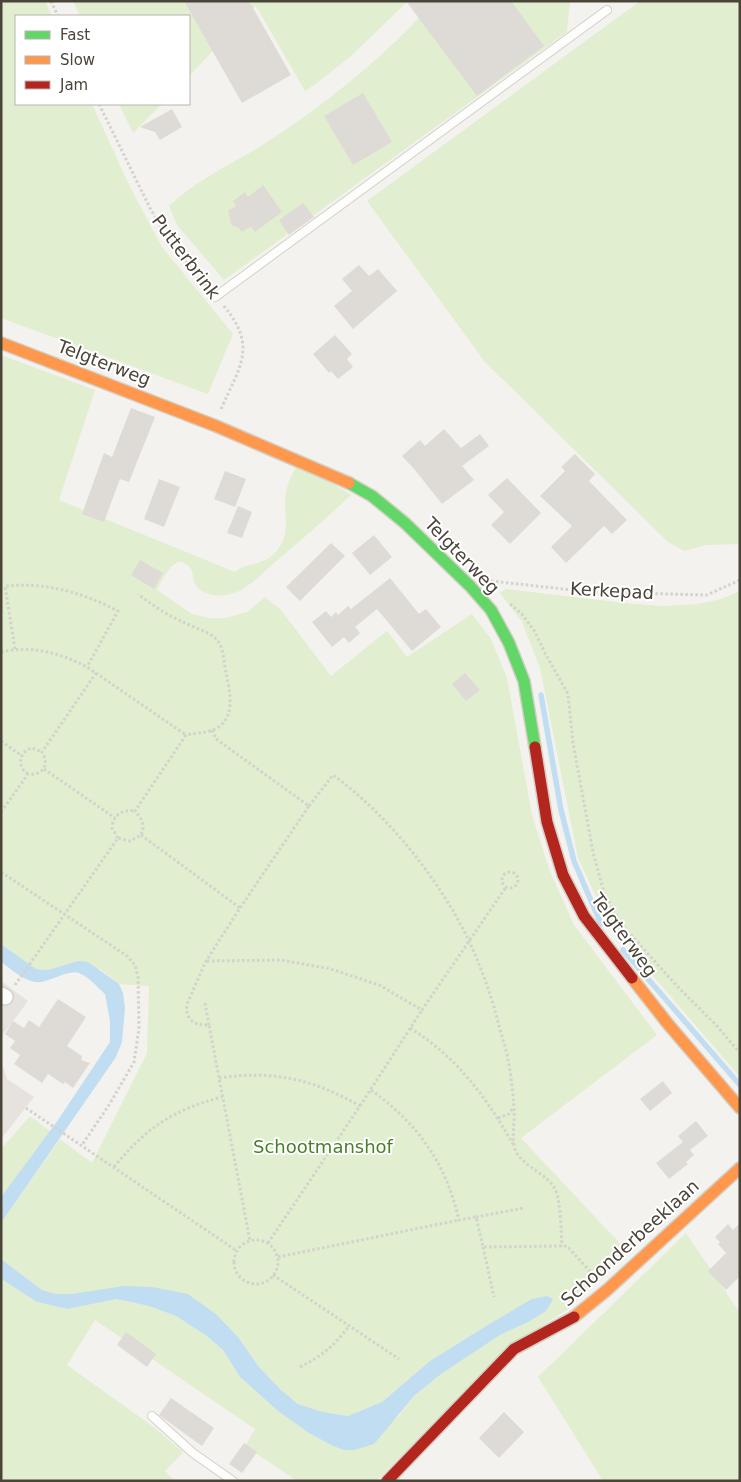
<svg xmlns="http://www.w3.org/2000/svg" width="741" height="1482" font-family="'DejaVu Sans',sans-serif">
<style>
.green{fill:#e1eecf}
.parking{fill:#e6e3df}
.water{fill:#c0ddf1}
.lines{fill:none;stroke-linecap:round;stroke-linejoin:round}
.stream{stroke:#c0ddf1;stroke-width:5.5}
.building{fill:#dedbd6}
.lane-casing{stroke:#d2d0cb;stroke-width:10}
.street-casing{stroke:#d2d0cb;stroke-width:18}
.fast-casing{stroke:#d3cfc5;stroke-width:14}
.slow-casing{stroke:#d3cfc5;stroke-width:14}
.jam-casing{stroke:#d3cfc5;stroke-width:14}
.path{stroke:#d3d2cc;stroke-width:3;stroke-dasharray:2.5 2.5;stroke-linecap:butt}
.lane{stroke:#fdfdfc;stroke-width:8}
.street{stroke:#fdfdfc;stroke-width:15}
.fast{stroke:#63d668;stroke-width:11}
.slow{stroke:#ff974d;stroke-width:11}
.jam{stroke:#b3261e;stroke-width:11}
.labels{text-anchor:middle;stroke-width:4;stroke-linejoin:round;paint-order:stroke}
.street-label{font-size:18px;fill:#4b4439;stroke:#fff}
.park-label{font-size:18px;fill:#4a7f2a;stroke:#fff}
</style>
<rect width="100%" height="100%" fill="#f4f2ee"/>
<path class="green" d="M1 1H45L52 16H16V104H92L130 187 162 247 233 334 208 394 1 318V70L3 68 1 65Z
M73 1H408L351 56 317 83 305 91 256 6 189 76V16H80Z
M433 1H570L567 32 224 280 177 225 169 206C195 181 230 165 261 146 320 108 389 55 433 1Z
M640 1H740V544L706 545 684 551 668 542 485 362 367 201Z
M119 104H162L133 133Z
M1 355 95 390 59 500 235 572C246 563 262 565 273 555 294 535 282 517 286 493 287 484 291 476 296 468L328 481 351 495C326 519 300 541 274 563 263 573 245 591 231 594 218 597 200 596 194 582 192 578 194 572 190 568 176 549 162 580 157 590L192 614 209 618H225L247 612 265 597 281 610 331 676 387 631 407 657 472 614 491 639 507 678 532 815 549 869 574 925 657 1035 521 1138 627 1251 567 1310 517 1341 376 1481H297L245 1446 255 1429 95 1320 67 1365 155 1428 183 1452 165 1471 175 1481H1V1278L37 1302 67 1309 117 1299 149 1306 176 1316 207 1336 223 1350 240 1377 278 1411 309 1433 331 1445 397 1418 414 1396 441 1374 500 1335 528 1322 486 1326 430 1361 382 1402 348 1416 323 1412 298 1404 281 1390 259 1367 238 1337 216 1314 188 1294H56L42 1290 1 1259V1223L60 1139 92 1163 147 1053 149 986 119 984 100 969 59 967 48 970 36 969 1 944Z
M506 589 633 604 664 606 698 604 721 599 740 591V1077L647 969 601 907 578 858 540 668 522 622 500 593Z
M30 1116 50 1131 1 1197V1149Z
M686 1233 740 1313V1481H603L538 1377Z"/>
<path class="parking" d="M1 981 28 1001 1 1037 2 1011Z
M1 1061 7 1079 34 1097 1 1139V1119L3 1114 1 1110Z"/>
<path class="water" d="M1 944 36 969 48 970 78 961 88 962 119 984 123 993 125 1008 122 1042 116 1057 1 1223V1197L58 1120 110 1042V1021L105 994C98 988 90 978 81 974 69 967 50 984 35 982 23 980 11 969 1 962Z
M1 1259 42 1290 56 1294H72L124 1286 152 1287 188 1294 216 1314 238 1337 259 1367 281 1390 298 1404 323 1412 348 1416 382 1402 430 1361 486 1326 532 1299 547 1296 553 1299 546 1311 528 1322 500 1335 441 1374 414 1396 374 1444 354 1450H344L331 1445 309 1433 278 1411 240 1377 223 1350 207 1336 176 1316 149 1306 117 1299 67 1309 37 1302 3 1280 1 1278Z"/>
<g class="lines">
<path class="stream" d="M541 695 561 810 574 861 601 924
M623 950 740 1085"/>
</g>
<path class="building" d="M184 1H249L291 75 242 103Z
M406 1H511L544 46 477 96Z
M363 93 392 142 353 165 324 116Z
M172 109 182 127 160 140 155 132 140 127Z
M263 185 282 212 255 232 251 226 242 232 239 228 233 226 231 223 228 211 236 206 233 201 245 192 248 197Z
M303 203 314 217 289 235 279 220Z
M359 265 369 276 378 269 397 291 353 329 334 306 352 291 342 279Z
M335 335 352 354 347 359 353 367 338 379 331 371 329 373 313 354Z
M131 408 155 417 129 482 120 479 104 522 82 514 104 453 112 457Z
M444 429 461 448 480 434 489 446 462 466 474 480 442 504 415 470 402 456 420 440 425 446Z
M575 454 595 474 589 481 627 520 612 534 604 526 566 563 551 547 572 526 540 496 565 471 561 467Z
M225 471 246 479 235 507 214 499Z
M507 478 541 513 510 544 491 525 504 512 488 495Z
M159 479 180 487 164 527 144 519Z
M238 506 252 512 242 538 227 533Z
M374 535 392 557 370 575 352 553Z
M331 543 345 556 300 601 286 587Z
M140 560 163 573 154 589 131 575Z
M390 578 419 614 426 609 441 627 412 651 377 609 355 627 360 633 349 643 344 637 332 647 312 622 326 611 331 617 336 612 338 615 348 606 351 609Z
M465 673 480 690 466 701 452 684Z
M58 999 86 1017 67 1046 82 1056 81 1060 90 1063 73 1088 65 1082 63 1084 48 1074 42 1083 14 1064 20 1055 10 1048 15 1041 5 1034 13 1021 24 1028 29 1020 39 1027Z
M663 1081 672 1093 650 1111 640 1099Z
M696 1121 708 1136 690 1150 694 1155 686 1162 688 1164 669 1179 656 1163 683 1142 678 1136Z
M740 1223V1276L726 1290 708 1271 726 1253 718 1244 720 1242 715 1237 728 1224 733 1230Z
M126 1332 156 1354 147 1367 117 1345Z
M171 1398 214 1428 202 1446 159 1415Z
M504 1412 524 1432 499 1458 479 1438Z
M244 1443 257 1452 242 1473 229 1464Z"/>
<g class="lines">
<defs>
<path id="lane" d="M215 297 607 10
M152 1416 193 1453 233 1481"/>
<path id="street" d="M1 995 5 997"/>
<path id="fast" d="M349 483 372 496 405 523 470 586 491 610 509 643 524 681 535 747"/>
<path id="slow" d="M1 343 216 426 349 483
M632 978 668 1024 740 1108
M574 1317 607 1290 740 1168"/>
<path id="jam" d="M535 747 547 822 563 875 584 916 632 978
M387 1481 514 1349 574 1317"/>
</defs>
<use href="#lane" class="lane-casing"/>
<use href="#street" class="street-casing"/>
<use href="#fast" class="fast-casing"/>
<use href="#slow" class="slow-casing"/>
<use href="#jam" class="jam-casing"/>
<path class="path" d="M51 1 58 16
M99 104 150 208 170 242 207 287
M221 409C240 366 258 346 223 305
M491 581 591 592 707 595 740 580
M510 604 522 614 535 632 545 653 568 694 573 743 593 852 604 893 623 926 677 986 716 1025 740 1053
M15 649 5 586C46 582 81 592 118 611L87 667
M1 652C32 645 60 653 87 667L186 735
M212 730 216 739 309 806 240 908
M1 741 22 756
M44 769 115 818
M28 774C17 767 18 752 32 748L42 752
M309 806 333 775C387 814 440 880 469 941 481 967 492 997 499 1026 502 1037 506 1048 508 1059 511 1075 513 1092 514 1108 515 1120 512 1134 514 1146 518 1165 546 1172 555 1189 561 1201 561 1232 562 1246
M1 812 28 774C43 776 50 764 42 752L96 673
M141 835 240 908 206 961 187 1004C185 1019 194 1026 209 1025L250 1241
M118 838 112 828C113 815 122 809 135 811
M1 872 127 956 135 965 138 977 139 1028 134 1062 109 1105 82 1145
M502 880a8 8 0 1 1 16 0a8 8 0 1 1-16 0Z
M207 961 281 960 331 969 379 985 422 1010 506 887
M15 985 118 838 130 841 141 835C146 825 141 818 135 811L186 735C195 733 205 733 213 730 237 720 230 692 226 673 224 663 224 648 217 640 209 631 194 628 183 622 167 615 152 605 138 594
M205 1003 209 1025
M410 1028C458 1058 485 1096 513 1144
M219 1078C273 1070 313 1079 360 1106
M371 1090C418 1124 446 1163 459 1220L476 1217 483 1247 567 1246 595 1277
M26 1108 237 1251
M498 1118 509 1114 513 1108
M114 1167C147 1127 173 1110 222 1097
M476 1217 524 1208
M234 1262a22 22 0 1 1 44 0a22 22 0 1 1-44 0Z
M268 1243 360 1106 422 1010
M483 1247 494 1297
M278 1257 459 1220
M273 1275 399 1359
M300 1367C322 1356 334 1346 349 1326"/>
<use href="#lane" class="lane"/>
<use href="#street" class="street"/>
<use href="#fast" class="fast"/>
<use href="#slow" class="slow"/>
<use href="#jam" class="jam"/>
</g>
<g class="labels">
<g class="street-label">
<text transform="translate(186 257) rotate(53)" y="6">Putterbrink</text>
<text transform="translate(104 363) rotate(21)" y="6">Telgterweg</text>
<text transform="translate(462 556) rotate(46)" y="6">Telgterweg</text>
<text transform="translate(612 591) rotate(3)" y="6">Kerkepad</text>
<text transform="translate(624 935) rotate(54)" y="6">Telgterweg</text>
<text transform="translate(630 1243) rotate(-42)" y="6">Schoonderbeeklaan</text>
</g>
<g class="park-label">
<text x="323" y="1153">Schootmanshof</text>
</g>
</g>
<rect width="741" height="1482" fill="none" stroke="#4b4439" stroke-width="5"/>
<rect x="15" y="15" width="175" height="90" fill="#ffffff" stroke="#b7b4b0"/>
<rect x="25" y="31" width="25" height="8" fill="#63d668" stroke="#b7b4b0"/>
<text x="60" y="40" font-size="15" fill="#4b4439">Fast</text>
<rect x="25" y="56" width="25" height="8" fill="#ff974d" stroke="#b7b4b0"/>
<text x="60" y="65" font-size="15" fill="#4b4439">Slow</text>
<rect x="25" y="81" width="25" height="8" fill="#b3261e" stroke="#b7b4b0"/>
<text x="60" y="90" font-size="15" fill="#4b4439">Jam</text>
</svg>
